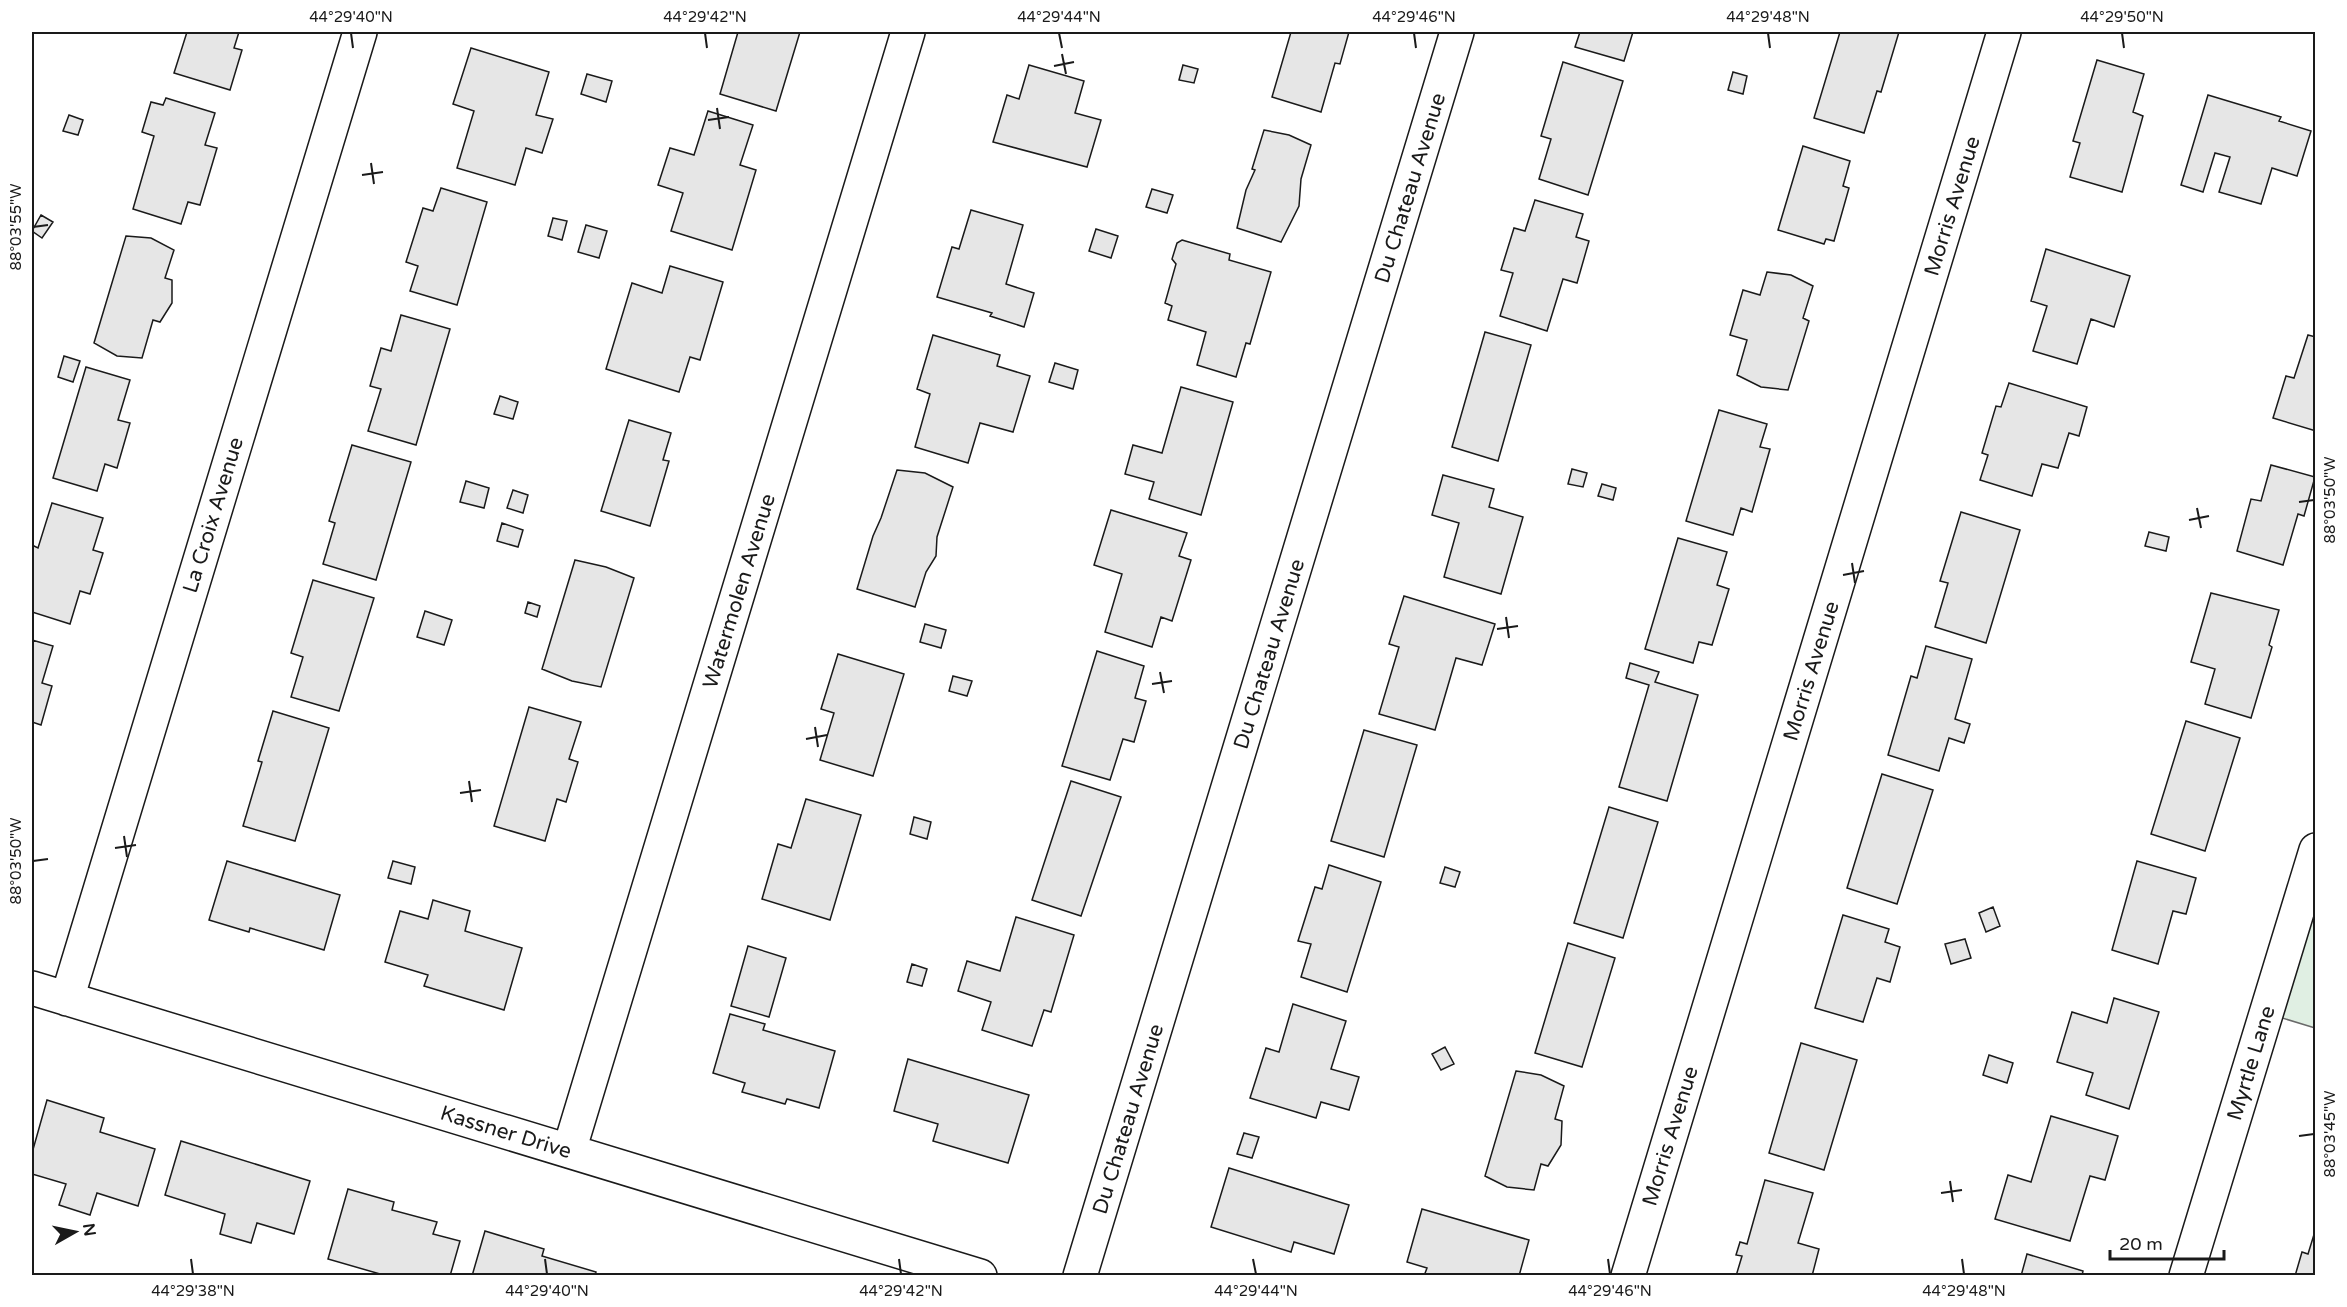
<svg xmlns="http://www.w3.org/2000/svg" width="2347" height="1307" font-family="'Varela Round',sans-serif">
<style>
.green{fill:#e0efe3;stroke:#6a6a6a;stroke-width:1.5}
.building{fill:#e6e6e6;stroke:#1a1a1a;stroke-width:1.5}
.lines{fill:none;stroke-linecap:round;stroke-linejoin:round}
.minor-casing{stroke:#1a1a1a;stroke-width:36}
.minor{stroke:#fff;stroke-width:33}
.ticks{fill:none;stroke:#1a1a1a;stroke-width:2}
.labels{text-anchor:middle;stroke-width:4.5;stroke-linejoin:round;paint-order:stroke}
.street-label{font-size:21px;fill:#1a1a1a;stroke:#fff}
.neatline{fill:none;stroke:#1a1a1a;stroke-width:2}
.ticks-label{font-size:15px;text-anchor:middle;fill:#1a1a1a}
</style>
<rect width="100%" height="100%" fill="#fff"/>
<path class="green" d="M2315 850V1028L2266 1013Z"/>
<path class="building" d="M187 32H239L234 48 242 50 230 90 174 73Z
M738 32H800L776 111 720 94Z
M1291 32H1349L1340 64 1335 63 1321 112 1272 97Z
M1580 32H1633L1624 61 1575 47Z
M1840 32H1899L1881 92 1877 91 1864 133 1814 118Z
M471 48 549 72 536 115 553 119 542 153 526 148 515 185 457 168 474 111 453 104Z
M2097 60 2144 74 2133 112 2143 116 2122 192 2070 177 2080 143 2073 141Z
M1563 62 1623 81 1588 195 1539 179 1551 139 1541 136Z
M1029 65 1084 81 1075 113 1101 120 1087 167 993 142 1007 95 1019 99Z
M1183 65 1198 69 1194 83 1179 80Z
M1733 72 1747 76 1743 94 1728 90Z
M587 74 612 81 606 102 581 94Z
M2208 95 2281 117 2279 121 2311 131 2297 176 2272 168 2261 204 2219 192 2230 157 2215 153 2203 192 2181 185Z
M166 98 215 113 205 145 217 148 200 205 188 202 181 224 133 209 154 136 142 132 151 102 163 105Z
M708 111 753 125 740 165 756 170 732 250 671 231 683 193 658 185 670 148 694 155Z
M69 115 83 120 78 135 63 131Z
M1264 130 1289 135 1311 145 1301 179 1299 206 1281 242 1237 228 1246 190 1255 170 1252 169Z
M1803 146 1850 161 1843 186 1849 188 1834 241 1826 239 1824 244 1778 230Z
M441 188 487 202 457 305 410 291 418 266 406 262 423 208 433 211Z
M1152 189 1173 195 1167 213 1146 207Z
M1535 200 1583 214 1576 237 1589 241 1577 283 1563 279 1547 331 1500 316 1513 273 1501 270 1514 228 1525 231Z
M971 210 1023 225 1006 284 1034 293 1024 327 990 316 992 313 937 297 952 247 959 249Z
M41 215 53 222 42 238 32 231Z
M553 218 567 221 562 240 548 236Z
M586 225 607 231 599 258 578 252Z
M1096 229 1118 236 1111 258 1089 251Z
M126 236 151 238 174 250 165 278 172 280V303L160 322 153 320 142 358 117 356 94 343Z
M1182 240 1230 254 1229 260 1271 272 1250 344 1246 343 1236 377 1197 365 1206 332 1168 320 1172 306 1165 303 1176 264 1172 259 1177 243Z
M2046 249 2130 276 2114 327 2091 319 2077 364 2033 351 2047 306 2031 301Z
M670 266 723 282 700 360 690 357 679 392 606 369 632 283 662 293Z
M1767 272 1791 275 1813 286 1803 318 1809 321 1788 390 1761 387 1737 375 1747 340 1730 335 1743 290 1760 295Z
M401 315 450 329 416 445 368 431 381 389 370 386 381 348 391 351Z
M1485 332 1531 345 1498 461 1452 447Z
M933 335 1000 355 997 366 1030 376 1013 432 980 423 968 463 915 447 930 394 917 389Z
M2308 335 2316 337V431L2273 418 2286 376 2294 378Z
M64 356 80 361 73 382 58 377Z
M1055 363 1078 370 1073 389 1049 382Z
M86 367 130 380 118 420 130 423 117 468 105 464 97 491 53 478Z
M2009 383 2087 407 2079 436 2069 433 2058 468 2042 464 2032 496 1980 480 1988 455 1982 453 1996 406 2001 407Z
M1181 387 1233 402 1201 515 1149 499 1154 482 1125 474 1133 445 1162 453Z
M500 396 518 402 513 419 494 414Z
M1719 410 1767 424 1760 447 1770 449 1752 512 1741 508 1733 535 1686 521Z
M629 420 671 433 663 460 669 461 650 526 601 511Z
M352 445 411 462 376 580 323 564 335 523 329 521Z
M2271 465 2315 477 2304 516 2298 514 2283 565 2237 551 2251 499 2261 501Z
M1572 469 1587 473 1583 487 1568 484Z
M897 470 925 473 953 487 937 537 936 556 926 572 915 607 857 589 873 536 881 518Z
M1443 475 1494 489 1489 507 1523 517 1501 594 1444 577 1459 523 1432 515Z
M466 481 489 488 484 508 460 502Z
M1602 484 1616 488 1613 500 1598 496Z
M513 490 528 495 523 513 507 508Z
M52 503 103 518 93 550 103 553 90 594 80 591 70 624 32 612V545L38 548Z
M1111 510 1187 533 1179 556 1191 560 1172 621 1161 617 1152 647 1105 632 1122 574 1094 565Z
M1961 512 2020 530 1986 643 1935 627 1948 583 1940 581Z
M502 523 523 530 518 547 497 541Z
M2149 532 2169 537 2166 551 2145 546Z
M1678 538 1727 552 1717 585 1729 589 1712 645 1699 642 1693 663 1645 649Z
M575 560 606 567 634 578 601 687 572 681 542 669Z
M313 580 374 598 339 711 291 697 303 657 291 653Z
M2211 593 2279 610 2269 645 2272 647 2251 718 2205 704 2215 669 2191 662Z
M1404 596 1495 624 1482 665 1456 658 1435 730 1379 714 1399 647 1389 644Z
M528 602 540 606 537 617 525 613Z
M425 611 452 620 444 645 417 637Z
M925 624 946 630 941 648 920 642Z
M32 640 53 646 42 683 52 686 41 725 32 722Z
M1926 646 1972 659 1955 719 1970 724 1964 743 1949 738 1939 771 1888 755 1911 676 1917 678Z
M1097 651 1144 666 1135 698 1146 701 1134 742 1123 739 1110 780 1062 766Z
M838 654 904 674 873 776 820 760 834 713 821 709Z
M1630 663 1659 672 1655 682 1698 695 1667 801 1619 787 1649 685 1626 678Z
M953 676 972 681 967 696 949 691Z
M529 707 581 722 569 759 578 762 566 802 557 799 545 841 494 826Z
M273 711 329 728 295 841 243 826 262 762 258 761Z
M2186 721 2240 738 2205 851 2151 834Z
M1364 730 1417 745 1384 857 1331 841Z
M1882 774 1933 790 1897 904 1847 888Z
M1071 781 1121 797 1081 916 1032 900Z
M806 799 861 815 830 920 762 899 778 844 791 848Z
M1609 807 1658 822 1623 938 1574 923Z
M914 817 931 822 927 839 910 834Z
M227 861 340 895 324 950 250 928 249 932 209 920Z
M393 861 415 867 411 884 388 878Z
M2137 861 2196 878 2186 914 2173 911 2158 964 2112 950Z
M1329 865 1381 882 1347 992 1301 977 1311 944 1298 941 1315 887 1322 889Z
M1445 867 1460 872 1455 887 1440 883Z
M433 900 470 911 465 931 522 948 504 1010 424 986 428 975 385 962 400 911 428 919Z
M1993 907 2000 926 1986 932 1979 913Z
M1843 915 1889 929 1885 942 1900 947 1890 982 1877 978 1863 1022 1815 1008Z
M1016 917 1074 935 1051 1012 1044 1010 1032 1046 982 1030 991 1002 958 991 967 961 1000 971Z
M1965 939 1971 958 1951 964 1945 944Z
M1568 943 1615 958 1582 1067 1535 1053Z
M748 946 786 958 769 1017 731 1006Z
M912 964 927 969 922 986 907 982Z
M2114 998 2159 1012 2129 1109 2086 1095 2093 1073 2057 1062 2072 1012 2107 1023Z
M1293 1004 1346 1021 1331 1069 1359 1077 1349 1110 1321 1102 1316 1118 1250 1098 1266 1048 1279 1052Z
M730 1014 765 1024 763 1030 835 1051 819 1108 787 1099 785 1104 742 1092 745 1083 713 1073Z
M1801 1043 1857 1060 1824 1170 1769 1153Z
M1445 1047 1454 1064 1441 1070 1432 1054Z
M1989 1055 2013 1063 2007 1083 1983 1075Z
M908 1059 1029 1095 1008 1163 933 1141 938 1124 894 1111Z
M1516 1071 1541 1075 1564 1086 1555 1119 1562 1121 1561 1145 1548 1166 1541 1164 1534 1190 1507 1187 1485 1176Z
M47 1100 104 1118 100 1132 155 1149 138 1206 97 1193 90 1215 59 1205 66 1184 32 1174V1153Z
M2051 1116 2118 1136 2105 1180 2090 1176 2070 1241 1995 1219 2008 1175 2031 1182Z
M1244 1133 1259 1137 1252 1158 1237 1154Z
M181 1141 310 1181 294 1234 257 1223 251 1243 220 1234 225 1214 165 1195Z
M1229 1168 1349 1205 1334 1254 1294 1242 1291 1252 1211 1227Z
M1765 1180 1813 1193 1798 1243 1819 1249 1812 1276H1736L1742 1256 1736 1255 1740 1242 1747 1244Z
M348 1189 394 1202 392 1210 437 1222 433 1234 460 1241 450 1276H387L328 1259Z
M1422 1209 1529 1240 1519 1276H1424L1427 1268 1407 1262Z
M2316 1228V1276H2295L2302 1252 2308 1254Z
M485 1231 544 1249 542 1256 596 1272 595 1276H472Z
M2027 1254 2083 1271 2082 1276H2021Z"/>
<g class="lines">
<defs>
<path id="minor" d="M32 988 980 1276
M67 999 360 32
M569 1151 908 32
M1080 1276 1457 32
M1628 1276 2004 32
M2186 1276 2316 850"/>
</defs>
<use href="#minor" class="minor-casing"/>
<use href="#minor" class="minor"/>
</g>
<path class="ticks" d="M351 33 353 48M705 33 707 48M1059 33 1062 48M1414 33 1416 48M1768 33 1770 48M2122 33 2124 48M1062 54 1066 74M1054 66 1074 62M717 108 720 129M708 120 729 117M371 163 374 184M362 175 383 172M33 227 48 225M2299 502 2314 500M2197 508 2201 528M2189 520 2209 516M1852 563 1855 583M1843 575 1864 571M1506 617 1509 638M1497 629 1518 626M1160 672 1164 693M1152 684 1172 681M815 727 818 747M806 739 827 735M469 781 472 802M460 793 481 790M124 836 127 857M115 848 136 845M33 861 48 859M2299 1136 2314 1134M1950 1181 1953 1202M1941 1193 1962 1190M191 1259 193 1274M545 1259 547 1274M899 1259 901 1274M1253 1259 1256 1274M1608 1259 1610 1274M1962 1259 1964 1274"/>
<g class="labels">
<g class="street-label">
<text transform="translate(1410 188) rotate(-73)" y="7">Du Chateau Avenue</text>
<text transform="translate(1952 206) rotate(-73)" y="7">Morris Avenue</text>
<text transform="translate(213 515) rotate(-73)" y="7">La Croix Avenue</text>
<text transform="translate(739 591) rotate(-73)" y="7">Watermolen Avenue</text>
<text transform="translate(1269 654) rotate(-73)" y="7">Du Chateau Avenue</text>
<text transform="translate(1811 671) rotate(-73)" y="7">Morris Avenue</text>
<text transform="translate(2251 1063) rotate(-73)" y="7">Myrtle Lane</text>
<text transform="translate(1128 1119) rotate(-73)" y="7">Du Chateau Avenue</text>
<text transform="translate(506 1132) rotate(17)" y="7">Kassner Drive</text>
<text transform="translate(1670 1136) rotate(-73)" y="7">Morris Avenue</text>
</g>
</g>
<rect width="2347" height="1307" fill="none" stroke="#ffffff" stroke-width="66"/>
<g transform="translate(75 1232) rotate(81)" stroke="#ffffff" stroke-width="4.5" paint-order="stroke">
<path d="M0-4.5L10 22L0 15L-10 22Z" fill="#1a1a1a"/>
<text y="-9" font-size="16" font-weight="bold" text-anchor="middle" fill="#1a1a1a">N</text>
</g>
<path d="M2110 1250v9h114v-9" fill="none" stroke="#1a1a1a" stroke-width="3"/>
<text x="2119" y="1250" font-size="18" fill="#1a1a1a" stroke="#ffffff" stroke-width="4.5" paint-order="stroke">20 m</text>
<rect x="33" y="33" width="2281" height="1241" class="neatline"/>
<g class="ticks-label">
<text x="351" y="22">44°29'40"N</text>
<text x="705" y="22">44°29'42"N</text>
<text x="1059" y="22">44°29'44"N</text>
<text x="1414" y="22">44°29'46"N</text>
<text x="1768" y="22">44°29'48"N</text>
<text x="2122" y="22">44°29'50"N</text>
<text transform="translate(16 227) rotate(-90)" y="5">88°03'55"W</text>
<text transform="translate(2330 500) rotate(-90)" y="5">88°03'50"W</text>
<text transform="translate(16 861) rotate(-90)" y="5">88°03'50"W</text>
<text transform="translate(2330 1134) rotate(-90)" y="5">88°03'45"W</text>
<text x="193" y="1296">44°29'38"N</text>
<text x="547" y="1296">44°29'40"N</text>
<text x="901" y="1296">44°29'42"N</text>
<text x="1256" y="1296">44°29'44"N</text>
<text x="1610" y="1296">44°29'46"N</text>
<text x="1964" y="1296">44°29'48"N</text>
</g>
</svg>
